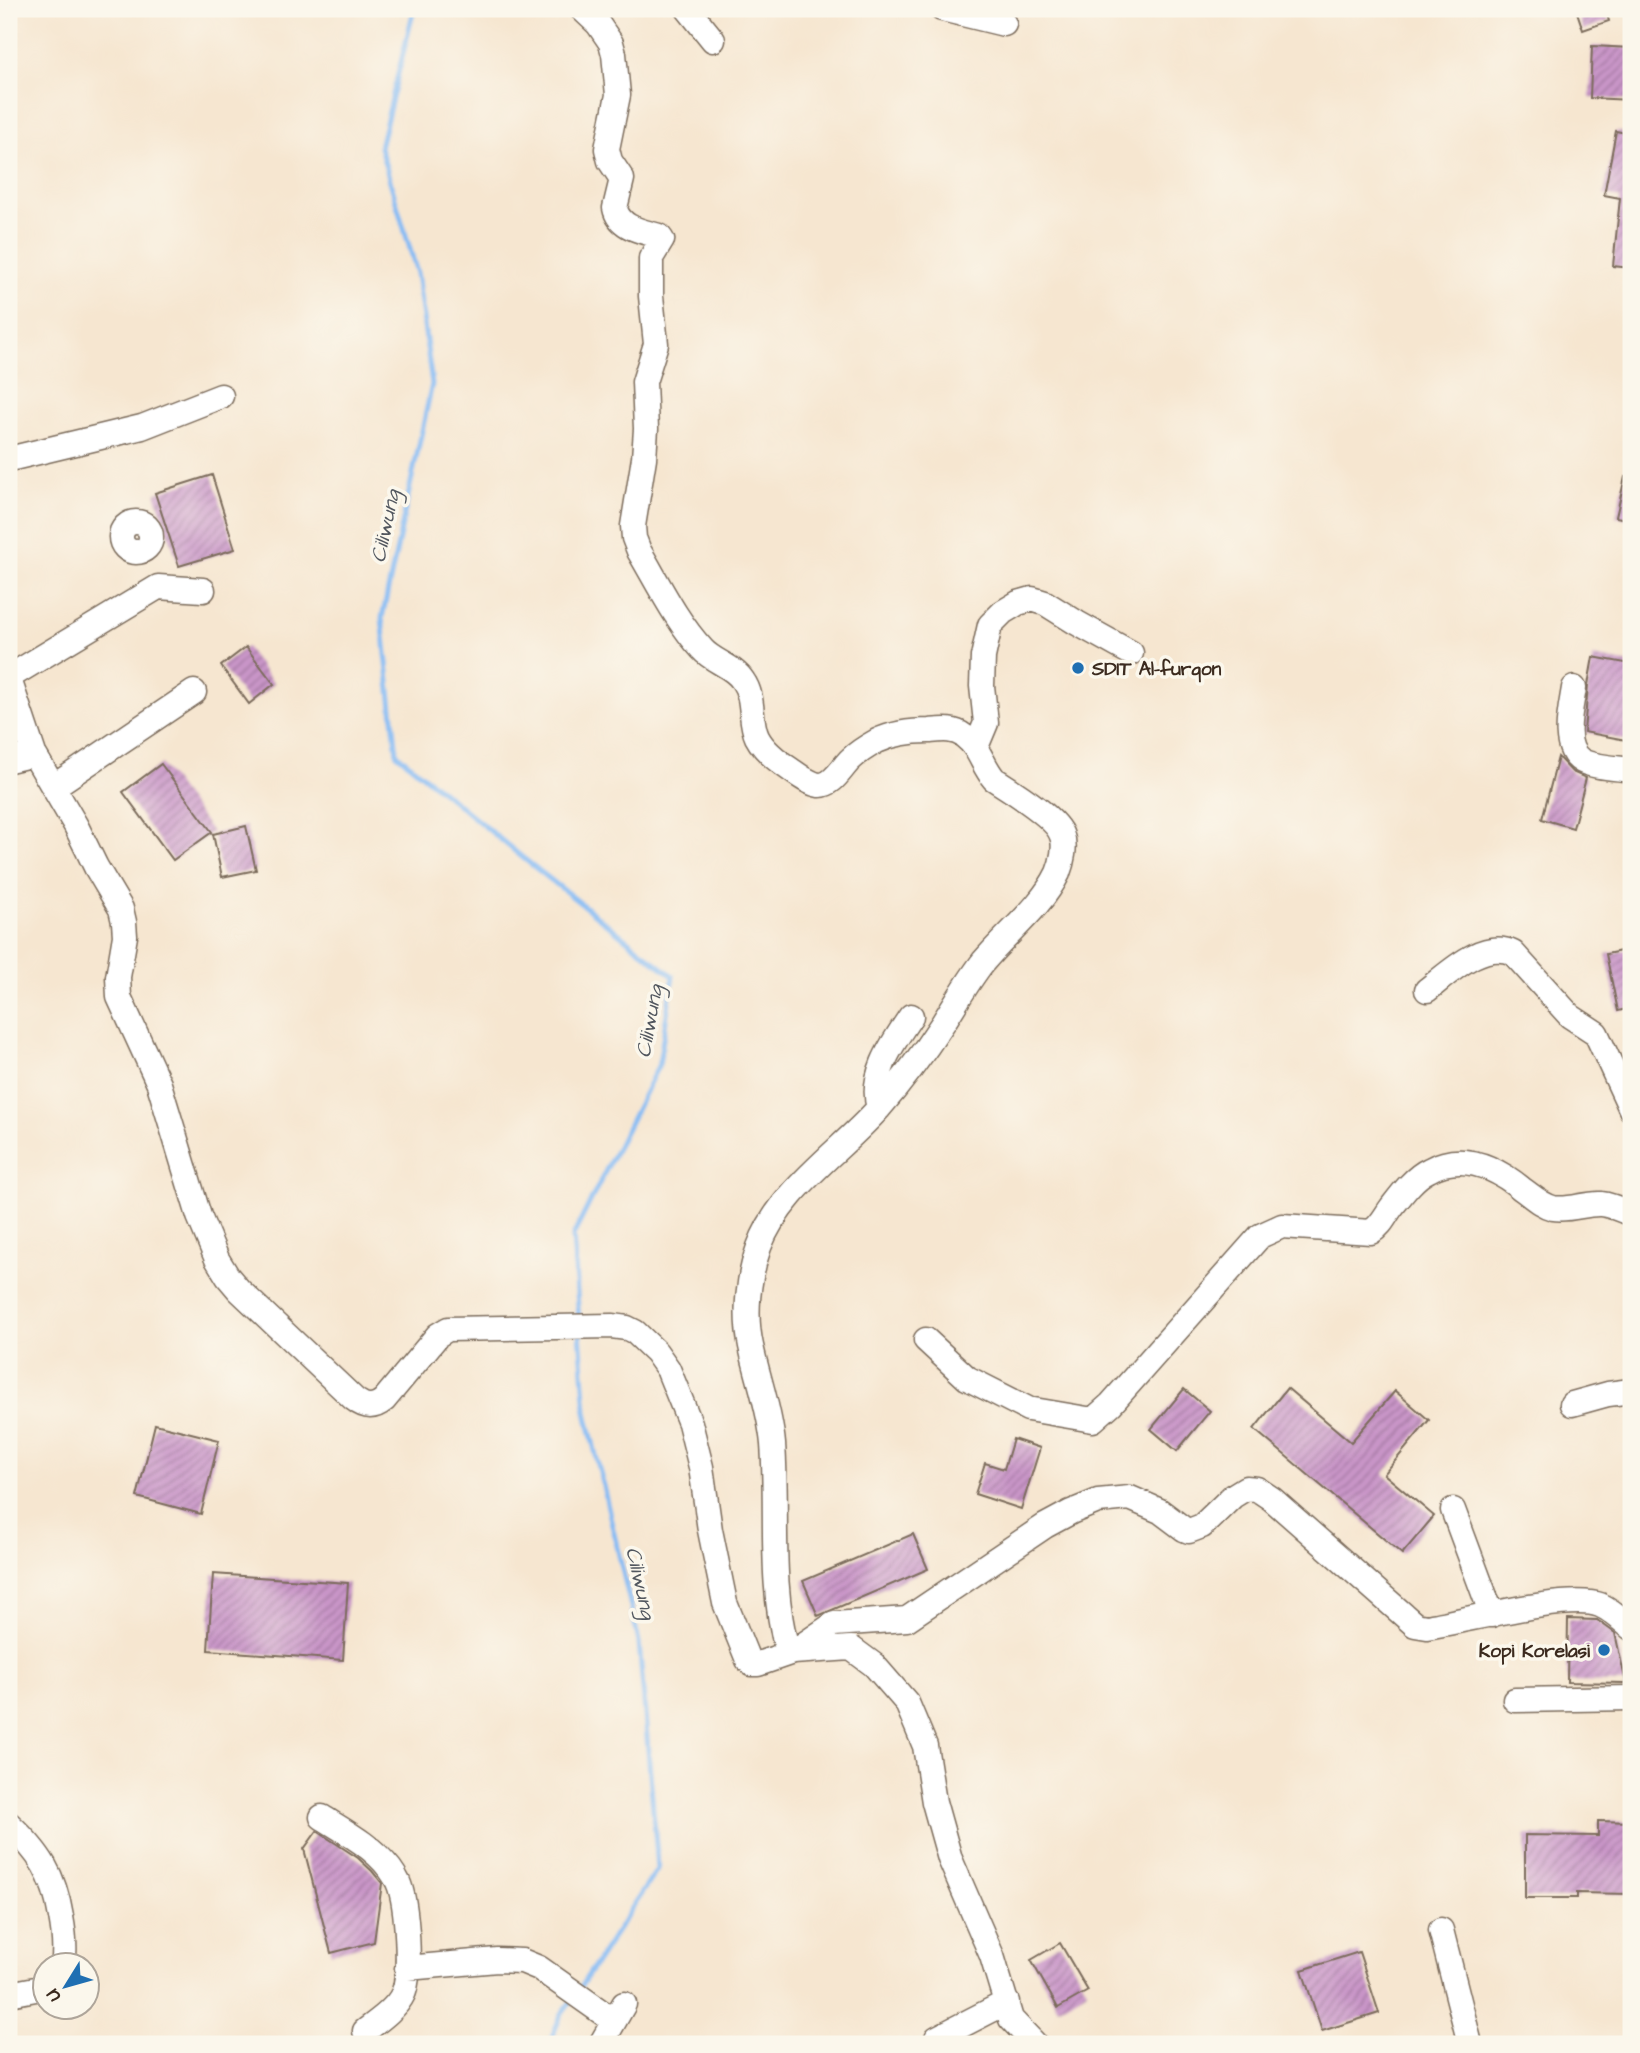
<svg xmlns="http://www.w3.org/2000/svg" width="1640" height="2053" font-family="'Architects Daughter',sans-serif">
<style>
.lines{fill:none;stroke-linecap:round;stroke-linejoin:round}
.stream{stroke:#85bbf4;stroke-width:5}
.building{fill:url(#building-hatch)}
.minor-casing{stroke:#7c6c5c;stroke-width:27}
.minor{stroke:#fff;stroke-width:24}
.poi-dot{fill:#1f6fb2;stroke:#fbf7ec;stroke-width:2.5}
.labels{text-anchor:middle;stroke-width:7;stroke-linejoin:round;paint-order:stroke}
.poi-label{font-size:19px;font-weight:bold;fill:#3b2a1e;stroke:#fbf7ec;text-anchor:start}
.water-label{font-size:21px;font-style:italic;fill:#51565e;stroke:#fbf7ec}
</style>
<defs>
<pattern id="building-hatch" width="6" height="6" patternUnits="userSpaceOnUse" patternTransform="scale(1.75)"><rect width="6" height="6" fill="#c995c8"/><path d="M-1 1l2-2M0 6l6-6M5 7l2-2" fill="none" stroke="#a47aa2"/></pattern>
</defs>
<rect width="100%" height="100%" fill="#fbf7ec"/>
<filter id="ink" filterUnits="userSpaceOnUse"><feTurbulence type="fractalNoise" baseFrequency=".0143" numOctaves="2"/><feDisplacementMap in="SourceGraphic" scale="14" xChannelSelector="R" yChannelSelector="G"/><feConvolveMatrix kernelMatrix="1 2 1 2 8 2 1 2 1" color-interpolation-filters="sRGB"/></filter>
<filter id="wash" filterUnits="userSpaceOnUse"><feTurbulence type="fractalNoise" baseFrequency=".00686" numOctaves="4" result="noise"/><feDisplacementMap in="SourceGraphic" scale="28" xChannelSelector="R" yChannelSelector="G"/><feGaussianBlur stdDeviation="1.57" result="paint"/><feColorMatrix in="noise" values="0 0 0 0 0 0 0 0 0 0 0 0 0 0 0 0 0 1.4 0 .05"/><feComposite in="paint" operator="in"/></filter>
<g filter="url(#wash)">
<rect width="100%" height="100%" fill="#f6e6d0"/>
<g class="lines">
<path class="stream" d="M414 9 380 147 417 273 432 384 382 618 397 754 523 858 673 976 659 1064 573 1236 579 1320
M579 1989 658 1868 639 1642 586 1412 580 1333
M549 2044 561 2015 572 2000"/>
</g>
<g id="blocks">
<path class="building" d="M1576 9H1605L1609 21 1583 30Z
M1592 46 1631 48V100L1590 98Z
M1616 131 1631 134V268L1613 266 1620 198 1604 195Z
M212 475 235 549 179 566 155 493Z
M1625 477 1631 478V520L1616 517Z
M246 647 274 684 249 704 221 666Z
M1593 657 1631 664V741L1584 732 1588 685Z
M1558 757 1572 772 1586 778 1573 828 1542 819Z
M161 764 212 832 173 860 123 792Z
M246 826 256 870 222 877 213 834Z
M1631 949V1008L1618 1011 1606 954Z
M1287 1388 1351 1442 1395 1391 1429 1420 1384 1474 1434 1516 1402 1554 1254 1429Z
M1184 1389 1210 1411 1177 1451 1151 1429Z
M155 1424 219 1440 201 1514 137 1497Z
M1013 1439 1040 1448 1021 1509 975 1494 985 1463 1004 1469Z
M913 1534 928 1569 818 1616 803 1581Z
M213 1574 348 1583 343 1660 208 1650Z
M1568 1619 1597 1620 1615 1633 1626 1683 1567 1682Z
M1598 1821 1631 1822V1894L1577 1893V1898H1525V1835L1598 1836Z
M317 1831 358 1858 372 1871 382 1883 374 1942 331 1953 304 1849Z
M1060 1943 1088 1991 1058 2008 1031 1960Z
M1359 1952 1379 2013 1322 2031 1302 1970Z"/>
</g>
</g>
<g filter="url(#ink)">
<use href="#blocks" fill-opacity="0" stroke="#7c6c5c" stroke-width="2"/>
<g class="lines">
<defs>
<path id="minor" d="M582 9 598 24 611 43 614 54 618 95 607 149 610 161 622 179 615 208C619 228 642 231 659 236L662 240 651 258V296L656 344 644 382 646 429 644 458 633 526 634 538 639 551C658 583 676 621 702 649 713 662 734 666 743 681 755 698 749 720 757 737 764 751 779 762 791 770 798 775 810 784 819 785 833 786 842 767 851 759 858 752 868 746 877 741 894 733 910 731 929 731 941 730 954 728 964 736 980 748 982 765 994 779 1011 790 1057 818 1062 836 1066 846 1062 863 1058 873 1041 908 1008 932 983 962 968 981 956 1003 943 1023 924 1052 902 1082 879 1108 840 1152 779 1191 759 1247 748 1278 744 1315 751 1346 758 1379 770 1410 773 1444 778 1512 769 1583 787 1649L793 1652 834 1624 907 1619 1045 1526 1071 1512 1098 1501 1130 1498 1160 1511 1184 1529 1189 1531 1202 1526 1233 1496 1246 1488 1257 1489 1272 1499 1415 1625 1427 1627C1464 1621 1570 1593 1600 1605 1612 1610 1622 1620 1631 1628
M688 9 713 40
M942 9 1004 24
M9 459 142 427 221 396
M121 537a15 15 0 1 1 30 0a15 15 0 1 1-30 0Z
M9 677 158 587 203 590
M9 679 34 754 76 826 96 867 121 909 124 922 125 936 118 977 119 997 159 1084 199 1216 217 1259 228 1277 239 1290 354 1399C364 1407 373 1409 384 1400L438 1335 448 1329 612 1326 627 1328 635 1332 656 1352 668 1369 690 1423 701 1467 710 1530 725 1603 748 1660 752 1664H758L793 1652 851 1648 874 1665 907 1703 925 1746 934 1802 950 1859 992 1956 1011 2019 1035 2044
M1574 688C1571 708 1560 748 1582 761 1593 767 1619 768 1631 770
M976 747 986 723 982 686 983 657 990 625 1003 612 1018 603 1032 599 1045 603 1077 623 1131 653
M9 760 34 754
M53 787 194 692
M1427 990C1450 972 1483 939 1513 953L1570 1016 1596 1033 1631 1109
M879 1108C869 1075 893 1043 911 1016
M926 1340 967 1378 1028 1409 1093 1420 1111 1404 1260 1236 1282 1226 1371 1232C1381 1226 1385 1216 1391 1208 1401 1195 1414 1177 1429 1170 1462 1152 1495 1167 1522 1189 1532 1196 1541 1205 1553 1208 1570 1211 1585 1203 1601 1204 1611 1205 1622 1210 1631 1214
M1572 1404 1608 1394 1631 1391
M1453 1510 1492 1615
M1515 1700 1631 1698
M322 1817C346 1832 372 1846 390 1869 393 1873 396 1878 398 1882 407 1902 412 1974 403 1994 396 2009 378 2021 365 2031
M9 1824C40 1853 54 1874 61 1917 64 1933 66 1949 63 1966
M1441 1930 1470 2044
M407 1968 497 1960 522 1961 539 1968 614 2021
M9 1994 46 1987
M937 2038 1007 2002
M601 2044 624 2004"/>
</defs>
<use href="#minor" class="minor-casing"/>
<use href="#minor" class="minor"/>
</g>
</g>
<g class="poi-dot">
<circle cx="1078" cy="668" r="7"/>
<circle cx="1604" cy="1650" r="7"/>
</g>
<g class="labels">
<g class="poi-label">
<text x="1092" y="675">SDIT Al-furqon</text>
<text x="1590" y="1657" text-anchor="end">Kopi Korelasi</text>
</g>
<g class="water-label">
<text transform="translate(385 526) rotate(-78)" y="7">Ciliwung</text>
<text transform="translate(649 1021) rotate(-80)" y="7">Ciliwung</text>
<text transform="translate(641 1583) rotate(77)" y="7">Ciliwung</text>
</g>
</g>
<rect width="1640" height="2053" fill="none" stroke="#fbf7ec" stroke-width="35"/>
<g transform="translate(66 1986) rotate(233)"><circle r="33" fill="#fbf7ec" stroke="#aea59a" stroke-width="2"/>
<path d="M0-5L12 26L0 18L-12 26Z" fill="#1f6fb2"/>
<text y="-10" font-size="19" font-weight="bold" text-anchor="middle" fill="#3b2a1e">U</text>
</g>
</svg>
